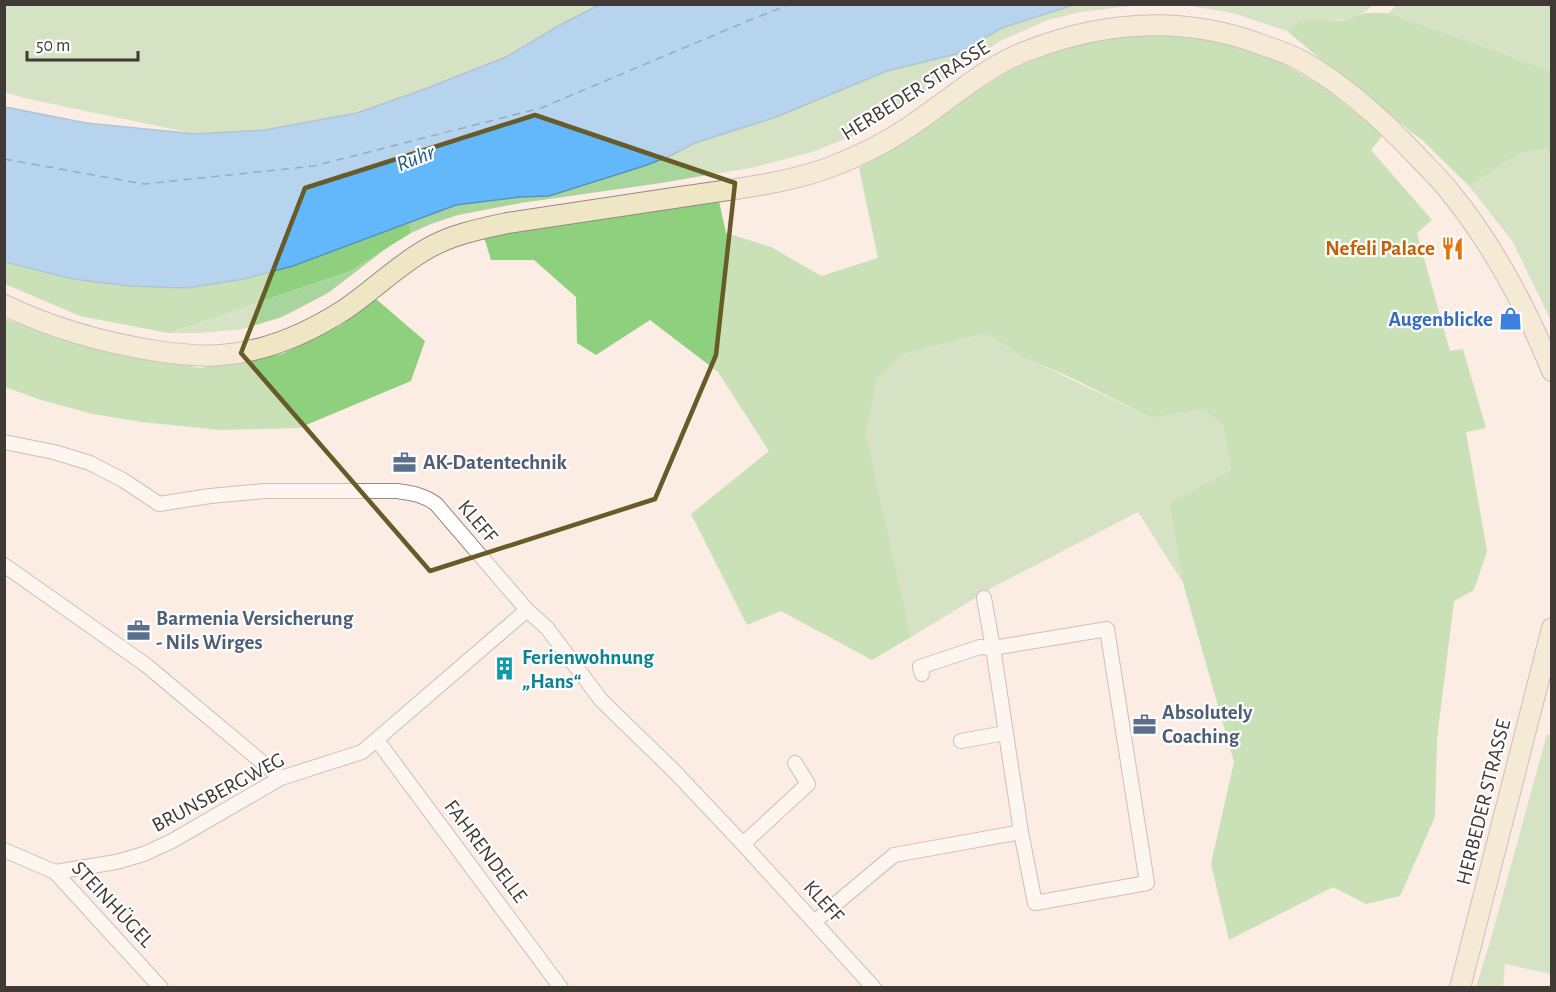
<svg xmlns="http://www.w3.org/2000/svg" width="1556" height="992" font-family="'Alegreya Sans',sans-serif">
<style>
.green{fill:#a7d59c}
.forest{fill:#8fd07f}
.water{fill:#63b7fb;stroke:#5892c0;stroke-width:1.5}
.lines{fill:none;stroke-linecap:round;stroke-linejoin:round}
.ferry{stroke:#1f5b87;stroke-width:1.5;stroke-dasharray:8 6;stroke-linecap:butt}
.minor-casing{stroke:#968981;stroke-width:16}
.secondary-casing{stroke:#968981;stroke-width:22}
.minor{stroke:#fff;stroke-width:14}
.secondary{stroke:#eee6c5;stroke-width:20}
.marked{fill:none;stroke:#685b28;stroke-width:4.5;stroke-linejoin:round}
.labels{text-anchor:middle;stroke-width:4.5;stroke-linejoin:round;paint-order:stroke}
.street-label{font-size:21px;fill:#3f3a36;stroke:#fdfdfd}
.food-label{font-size:21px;font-weight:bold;fill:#c56008;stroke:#fdfdfd;text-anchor:end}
.shop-label{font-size:21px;font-weight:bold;fill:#366cbe;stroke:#fdfdfd;text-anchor:end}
.service-label{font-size:21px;font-weight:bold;fill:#4e5e75;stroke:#fdfdfd;text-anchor:start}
.culture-label{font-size:21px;font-weight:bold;fill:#0d838f;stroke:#fdfdfd;text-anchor:start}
.water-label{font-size:22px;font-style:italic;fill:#1f5b87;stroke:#fdfdfd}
</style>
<rect width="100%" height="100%" fill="#fbede4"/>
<path class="green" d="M5 5H599L560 25 506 57 425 89 357 113 265 130 196 134 24 98 5 92Z
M1073 5H1138L1080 12 1048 20 1000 41 904 106 860 133 812 152 755 167 661 183 521 203 458 215 431 224 411 233 409 223 456 205 520 197 549 196 670 156 695 143 887 71 956 54 1002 28Z
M1166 5H1373C1353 24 1326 21 1300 21L1287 31 1233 13 1185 5Z
M1396 5H1551V71L1389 13Z
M1546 149 1551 153V321L1513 242 1469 186 1520 153Z
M392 244 328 293 282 317 243 329 199 333H168L348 272Z
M987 333 1026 358 1152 418 1204 409 1223 426 1231 472 1171 503 1183 583 1138 512 995 586 911 637 866 433 877 379 903 354Z
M1547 734 1552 736 1551 974 1505 964 1503 987H1476L1490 942Z"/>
<path class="forest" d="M1365 13H1389L1551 71V153L1546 149 1520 153 1469 186 1423 141 1338 74 1287 31 1300 21H1340Z
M1154 34 1197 38 1234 46 1280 62 1325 88 1383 135 1371 150 1432 220 1417 233 1450 351 1463 349 1486 428 1466 432 1487 551 1474 590 1454 601 1437 739 1435 817 1400 896 1366 904 1333 887 1229 940 1211 864 1234 762 1183 583 1170 503 1231 471 1223 426 1204 409 1152 418 1072 378 1025 358 987 333 903 354 877 379 866 433 911 637 872 660 781 611 747 625 691 514 769 451 718 372 650 320 596 355 577 343 576 297 534 260H491L484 237 719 201 726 233 771 247 821 276 878 258 859 168 914 136 960 102 1009 71 1056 51 1104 39Z
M409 223 411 233 348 272 168 333 80 316 5 284 4 262 73 279 129 286 187 288 244 279 293 266Z
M376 299 425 341 411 381 299 428 221 430 142 422 93 414 41 400 5 387V319L101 350 200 368 282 354 340 326Z"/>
<path class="water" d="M599 5H1073L1002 28 956 54 887 71 776 117 695 143 670 156 644 166 549 196 520 197 456 205 293 266 244 279 187 288 129 286 73 279 5 262V107L86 123 196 134 265 130 357 113 425 89 506 57 560 25Z"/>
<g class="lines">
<path class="ferry" d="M4 159 144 184 314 166 541 108 750 20 791 4"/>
<defs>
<path id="minor" d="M4 442 54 452 90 463 123 480 159 504 210 496 264 491H397C412 493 424 495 436 504L527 610 547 628 601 700 674 771 743 844 874 988
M4 565 146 665 281 778
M1107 629 1147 883 1035 903 1021 832 993 648Z
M922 674 920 667 980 647 993 648 984 598
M377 740 561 988
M961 741 1005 733
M743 844 808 784 795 763
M4 850 55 872 161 988
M55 872 116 862 144 854 172 841 281 778 362 752 527 610
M814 922 894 855 1021 832"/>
<path id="secondary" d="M4 305C52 328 105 343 157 351 178 354 200 357 221 355 264 352 308 333 344 310 372 291 396 267 425 250 450 235 479 229 507 223 567 214 627 205 687 196 734 189 783 184 828 168 857 157 886 143 912 125 949 100 985 67 1027 51 1104 21 1181 15 1260 44 1273 49 1288 53 1300 60 1345 85 1382 119 1416 155 1427 167 1440 179 1450 192 1494 246 1526 307 1552 371
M1460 988 1552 628"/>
</defs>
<use href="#minor" class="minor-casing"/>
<use href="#secondary" class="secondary-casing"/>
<use href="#minor" class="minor"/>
<use href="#secondary" class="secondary"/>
</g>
<path d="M0 0H1556V992H0ZM535 115 735 183 716 355 655 499 430 571 241 353 305 188Z" fill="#fbede4" fill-opacity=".55" fill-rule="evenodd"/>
<path class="marked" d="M535 115 735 183 716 355 655 499 430 571 241 353 305 188Z"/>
<defs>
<symbol id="restaurant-bare" viewBox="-9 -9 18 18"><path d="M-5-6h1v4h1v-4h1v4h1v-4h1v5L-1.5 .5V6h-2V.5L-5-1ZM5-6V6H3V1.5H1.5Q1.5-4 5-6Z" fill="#e8710a" stroke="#fdfdfd" stroke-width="2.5" paint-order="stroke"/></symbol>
<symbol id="shop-bare" viewBox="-9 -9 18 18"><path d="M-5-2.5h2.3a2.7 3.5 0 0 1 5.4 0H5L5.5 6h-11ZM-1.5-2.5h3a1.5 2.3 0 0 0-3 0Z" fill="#3f7fe0" stroke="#fdfdfd" stroke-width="2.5" paint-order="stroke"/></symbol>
<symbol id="office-bare" viewBox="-9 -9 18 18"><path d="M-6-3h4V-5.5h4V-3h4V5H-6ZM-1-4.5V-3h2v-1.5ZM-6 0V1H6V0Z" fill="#5c6f8a" stroke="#fdfdfd" stroke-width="2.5" paint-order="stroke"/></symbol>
<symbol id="building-bare" viewBox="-9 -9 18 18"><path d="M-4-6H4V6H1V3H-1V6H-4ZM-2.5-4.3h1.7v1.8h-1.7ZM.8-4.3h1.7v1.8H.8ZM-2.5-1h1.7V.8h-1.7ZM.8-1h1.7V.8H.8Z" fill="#0f9aa8" stroke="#fdfdfd" stroke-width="2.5" paint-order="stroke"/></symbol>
</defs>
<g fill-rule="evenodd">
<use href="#restaurant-bare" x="1436" y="232" width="33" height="33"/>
<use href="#shop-bare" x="1494" y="302" width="33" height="33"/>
<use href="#office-bare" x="388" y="446" width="33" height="33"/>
<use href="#office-bare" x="122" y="614" width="33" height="33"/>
<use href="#building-bare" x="488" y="652" width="33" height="33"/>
<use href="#office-bare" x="1128" y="708" width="33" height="33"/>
</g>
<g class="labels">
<g class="street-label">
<text transform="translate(915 90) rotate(-32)" y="7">HERBEDER STRASSE</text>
<text transform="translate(478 521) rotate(50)" y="7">KLEFF</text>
<text transform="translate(218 792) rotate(-28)" y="7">BRUNSBERGWEG</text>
<text transform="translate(1483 802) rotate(-76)" y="7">HERBEDER STRASSE</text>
<text transform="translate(486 851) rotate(53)" y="7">FAHRENDELLE</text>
<text transform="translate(824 901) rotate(48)" y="7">KLEFF</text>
<text transform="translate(113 904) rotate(47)" y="7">STEINHÜGEL</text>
</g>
<g class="food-label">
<text x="1435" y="255">Nefeli Palace</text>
</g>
<g class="shop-label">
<text x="1493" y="326">Augenblicke</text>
</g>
<g class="service-label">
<text x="423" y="469">AK-Datentechnik</text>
<text x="156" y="625">Barmenia Versicherung<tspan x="156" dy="24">- Nils Wirges</tspan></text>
<text x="1162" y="719">Absolutely<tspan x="1162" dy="24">Coaching</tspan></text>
</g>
<g class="culture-label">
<text x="522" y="664">Ferienwohnung<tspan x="522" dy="24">„Hans“</tspan></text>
</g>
<g class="water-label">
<text transform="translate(415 157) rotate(-21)" y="8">Ruhr</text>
</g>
</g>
<rect width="1556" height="992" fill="none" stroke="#3f3a36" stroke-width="12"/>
<path d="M27 51v9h111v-9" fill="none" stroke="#3f3a36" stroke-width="3"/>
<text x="36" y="51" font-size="18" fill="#3f3a36" stroke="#fdfdfd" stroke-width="4.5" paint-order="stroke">50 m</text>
</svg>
